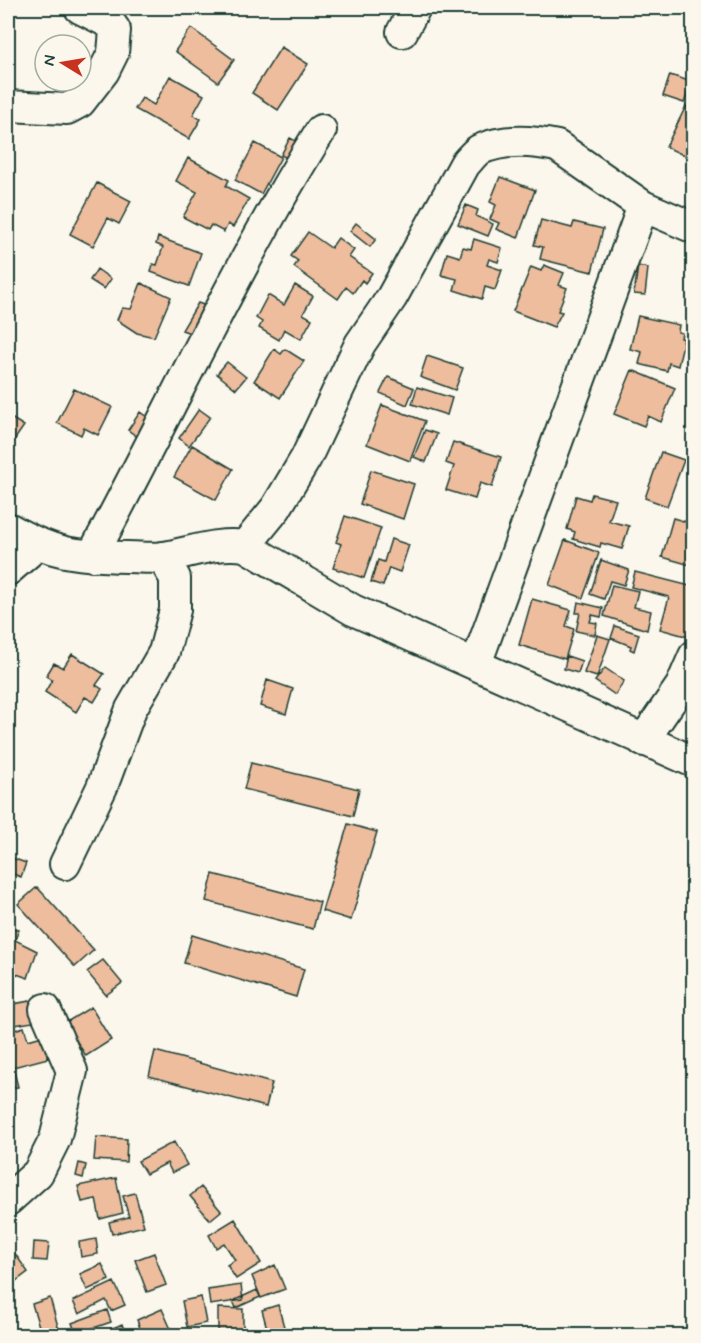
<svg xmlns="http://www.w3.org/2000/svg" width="701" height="1343" font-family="Mynerve,sans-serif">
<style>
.building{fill:#edbd9d;stroke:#1f3d34;stroke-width:1.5}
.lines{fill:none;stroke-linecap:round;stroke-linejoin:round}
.minor-casing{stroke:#1f3d34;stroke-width:34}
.minor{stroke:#fbf7ec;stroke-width:30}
</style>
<rect width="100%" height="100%" fill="#fbf7ec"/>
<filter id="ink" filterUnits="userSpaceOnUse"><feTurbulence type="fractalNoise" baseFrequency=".0167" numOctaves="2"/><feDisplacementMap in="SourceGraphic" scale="12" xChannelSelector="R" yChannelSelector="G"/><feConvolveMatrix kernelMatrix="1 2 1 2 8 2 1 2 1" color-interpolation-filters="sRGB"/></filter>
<g filter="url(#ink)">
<path class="building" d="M191 28 234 60 218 82 175 51Z
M281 47 308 64 278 110 252 93Z
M670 75 692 82 684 103 663 96Z
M170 76 204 95 193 115 201 119 189 139 135 109 142 98 154 105Z
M686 106 694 110V160L666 147Z
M290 138 301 144 294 162 281 155Z
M255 143 281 157 261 194 235 180Z
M188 158 229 180 226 186 249 199 233 227 228 224 224 232 211 225 208 230 183 217 197 192 176 181Z
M500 177 535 190 518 238 496 229 499 223 490 219 496 205 490 202Z
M97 183 131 201 119 224 108 218 93 246 70 234Z
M466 205 478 210 476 216 493 224 488 236 458 224Z
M541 220 572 228 574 222 603 229 592 272 540 259 543 247 534 245Z
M356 223 376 239 370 247 350 231Z
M308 232 331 248 338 238 354 250 349 257 372 273 365 283 362 280 353 293 346 287 338 299 294 267 298 261 291 256Z
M158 237 201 253 189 286 151 272 153 264 157 265 163 247 156 244Z
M474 239 502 248 498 262 489 259 487 265 502 270 495 290 485 287 482 299 454 290 457 279 441 275 447 253 460 257 463 247 471 249Z
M544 265 564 273 559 285 567 288 558 311 562 312 554 327 513 311 531 267 541 271Z
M638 266 648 268 645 295 634 294Z
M97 269 111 279 104 289 90 280Z
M141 283 171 297 154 337 137 333 117 320 122 308 131 309Z
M295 285 313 296 303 314 312 319 301 339 284 329 279 340 259 328 262 322 256 318 268 295 284 305Z
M198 303 209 307 196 335 182 330Z
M638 316 679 325 678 332 682 333 681 338 684 339 678 366 669 363 667 371 639 364 642 352 630 349Z
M694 323V343L687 340Z
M274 349 281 354 285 349 304 361 280 398 254 381Z
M427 356 463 368 455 390 420 377Z
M227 362 246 377 236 389 217 374Z
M632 370 675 388 661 422 648 416 644 426 614 414Z
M388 377 414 388 407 405 380 393Z
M417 387 452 398 447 415 412 404Z
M74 389 112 407 98 435 84 428 81 435 57 423Z
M382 405 425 421 410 461 367 444Z
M199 409 210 417 189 446 179 438Z
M140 412 151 420 139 438 128 430Z
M8 416 24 426 13 442 9 439 8 441Z
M425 430 437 434 426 462 414 457Z
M453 442 501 457 492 487 480 483 475 499 446 490 454 466 446 463Z
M192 445 233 469 216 500 174 477Z
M661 452 684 460 667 506 645 498Z
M371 470 414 484 403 519 360 504Z
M592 494 616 500 609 521 629 526 622 549 601 543 600 547 573 539 575 532 567 529 576 496 590 500Z
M345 516 381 528 364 578 333 568 341 544 336 542Z
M673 518 694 524V566L662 557Z
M391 539 409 545 400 572 389 568 383 586 371 582 378 560 384 562Z
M565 540 599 553 583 598 549 585Z
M601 560 629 570 624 585 610 581 604 599 590 594Z
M635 572 694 587V620L689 637 660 629 669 597 631 587Z
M612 585 638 591 634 607 651 611 647 630 604 616Z
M532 599 571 610 566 626 574 629 565 659 519 645Z
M578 602 603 608 601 617 592 615 590 622 597 623 595 635 576 631 580 613H576Z
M615 626 639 634 634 651 630 649 631 646 611 638Z
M597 635 610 639 597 677 584 673Z
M72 654 104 674 96 685 102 689 94 702 85 697 76 712 45 692 52 680 46 676 54 663 63 668Z
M567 656 582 661 578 673 564 669Z
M605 668 624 681 615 695 595 681Z
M267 680 293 689 286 714 260 706Z
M251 763 359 789 353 816 244 789Z
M348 824 377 832 351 920 322 911Z
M12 858 26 863 21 877 8 872Z
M213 874 320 902 313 929 206 901Z
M37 887 94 950 75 967 18 904Z
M8 926 19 930 15 940 37 951 28 978 8 971Z
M192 935 304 969 296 997 184 963Z
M103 960 122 983 106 995 87 972Z
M30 1001 33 1022 8 1026V1005Z
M91 1007 111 1040 86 1056 65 1023Z
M24 1027 28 1040 42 1036 48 1058 13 1067 18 1087 8 1089V1032Z
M155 1051 272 1083 266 1107 149 1076Z
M96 1137 127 1139 126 1162 94 1160Z
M174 1142 187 1165 172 1173 167 1163 146 1174 138 1161Z
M79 1163 86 1165 83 1178 76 1176Z
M116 1178 123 1213 100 1219 96 1199 82 1202 78 1186Z
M201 1187 221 1211 210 1220 190 1196Z
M135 1193 144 1226 112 1234 109 1222 129 1217 123 1196Z
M235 1219 261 1263 236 1279 227 1265 235 1260 224 1243 216 1248 209 1235Z
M96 1239 98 1254 81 1257 79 1242Z
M34 1242 49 1243 47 1261 33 1260Z
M8 1244 28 1272 8 1287Z
M154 1253 166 1285 147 1292 135 1260Z
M102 1264 109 1280 87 1290 80 1274Z
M275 1265 285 1289 261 1298 252 1276Z
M114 1282 125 1305 111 1311 106 1300 79 1314 73 1301Z
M241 1285 243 1300 210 1305 208 1290Z
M257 1290 260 1297 236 1308 233 1301Z
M201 1297 206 1323 187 1327 182 1301Z
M50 1298 59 1330 42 1336 32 1304Z
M278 1305 286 1334 269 1336 262 1310Z
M218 1308 243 1309V1336H218Z
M162 1309 174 1336H143L137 1320Z
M107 1310 111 1322 76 1334 72 1323Z
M122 1324 126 1336H95Z"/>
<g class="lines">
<defs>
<path id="minor" d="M402 32 415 8
M8 106 67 109 80 102 104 71 113 53 115 30 110 23 80 8
M8 528C52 554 76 556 127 557 139 557 152 559 164 557 192 552 216 542 245 546L353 610 694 762
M245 546 276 508 306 458 360 344 392 297 465 164C469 160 474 153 479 150 502 139 533 141 557 146L643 206 694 228
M92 556C169 414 235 267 321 130
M8 570 37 545
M476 664 643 206
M643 741 681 686 694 656
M65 864 102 787 131 709 164 652 175 610V578L162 557
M8 1200 38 1173 55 1139 72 1071 45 1009"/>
</defs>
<use href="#minor" class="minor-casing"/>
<use href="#minor" class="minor"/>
</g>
</g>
<rect width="701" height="1343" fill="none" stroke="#fbf7ec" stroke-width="30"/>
<rect x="15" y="15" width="671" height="1313" fill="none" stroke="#1f3d34" stroke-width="2" filter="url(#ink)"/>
<g transform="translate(63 63) rotate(281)"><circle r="28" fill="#fbf7ec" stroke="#a3ada2" stroke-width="1.5"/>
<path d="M0-4.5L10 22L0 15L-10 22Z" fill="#c8321e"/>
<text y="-9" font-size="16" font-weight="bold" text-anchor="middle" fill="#1f3d34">N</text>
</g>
</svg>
